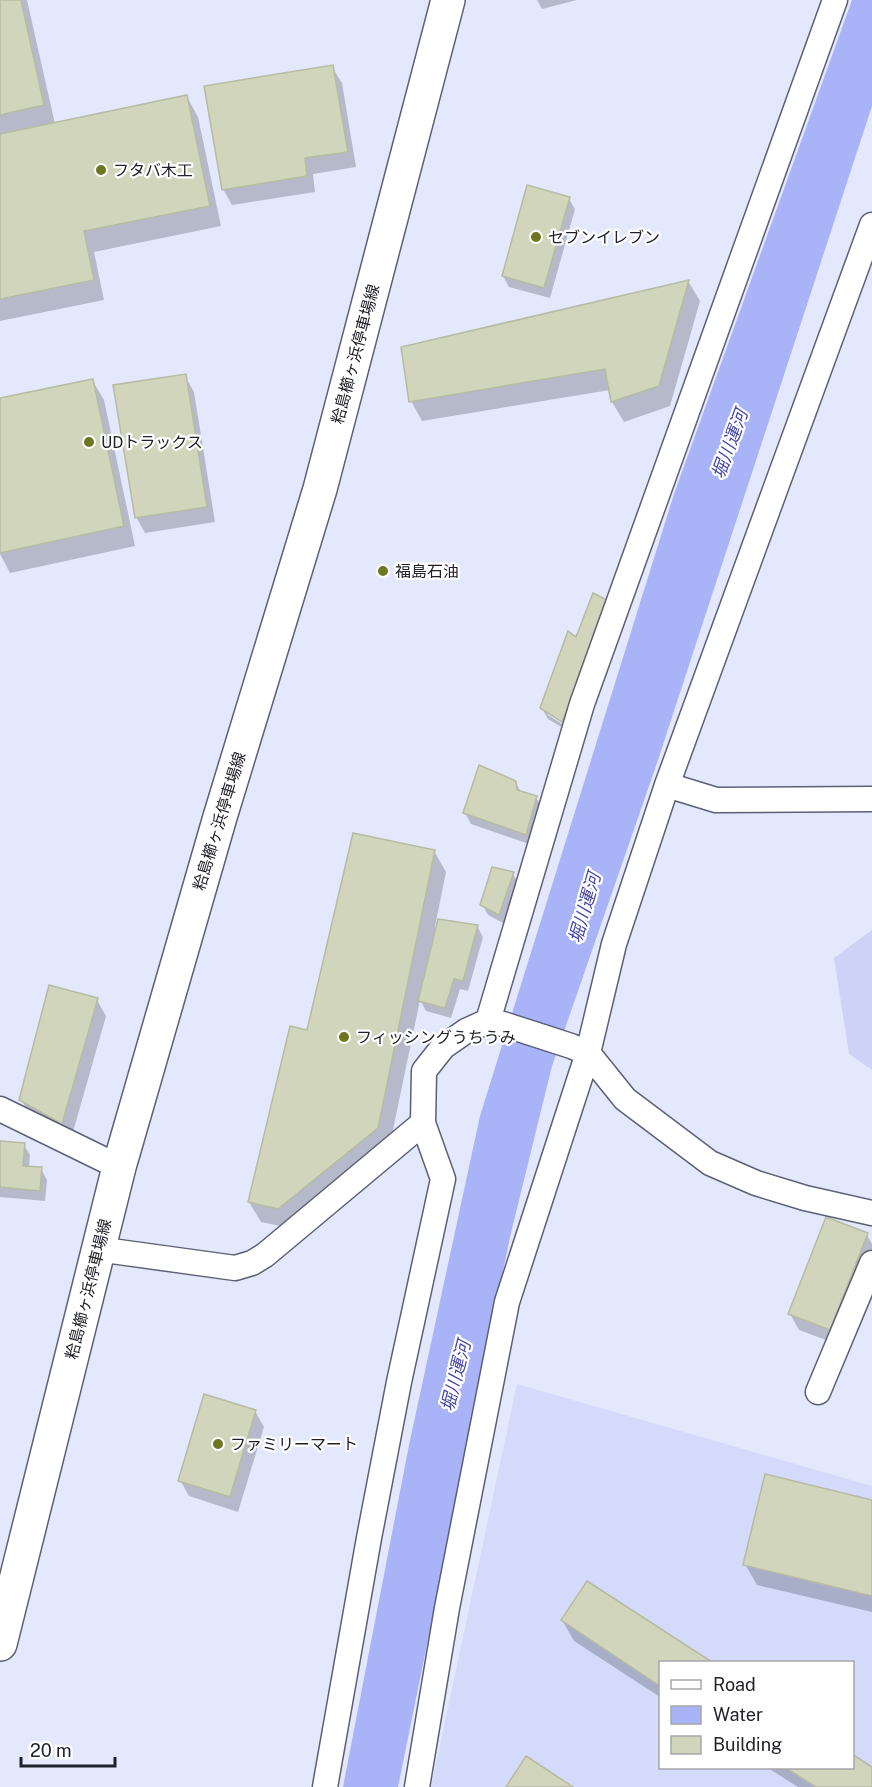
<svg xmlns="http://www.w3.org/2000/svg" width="872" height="1787" font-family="'Public Sans','Noto Sans JP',sans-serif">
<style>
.built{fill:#d4dafa;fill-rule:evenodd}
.green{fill:#ccd3f6}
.water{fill:#a8b3f8}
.shadow{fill:#0003;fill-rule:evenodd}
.building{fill:#d0d5bc;stroke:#b7bba2;stroke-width:1.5}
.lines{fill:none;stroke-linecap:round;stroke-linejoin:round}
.minor-casing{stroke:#5c6075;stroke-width:27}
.secondary-casing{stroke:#5c6075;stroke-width:36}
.minor{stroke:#fff;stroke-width:24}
.secondary{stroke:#fff;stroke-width:33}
.poi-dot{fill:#6d7621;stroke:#fff;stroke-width:2}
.labels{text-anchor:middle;stroke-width:4.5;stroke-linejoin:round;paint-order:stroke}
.poi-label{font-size:16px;fill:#20212a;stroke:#fff;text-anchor:start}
.street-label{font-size:16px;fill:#20212a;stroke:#fff}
.water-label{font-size:18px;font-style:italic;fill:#4548ab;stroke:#fff}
</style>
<rect width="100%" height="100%" fill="#e4e8fc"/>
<path class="built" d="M517 1384 872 1486V1787H431ZM660 1662H852V1768H660Z"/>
<path class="green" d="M872 930V1070L849 1054 834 958Z"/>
<path class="water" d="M852 0H872V106L657 763 552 1066 510 1237 398 1787H343L409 1445 480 1116 674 494Z"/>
<path class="shadow" d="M0 0H27L55 124 187 97 198 117 221 226 94 252 104 300 0 321Z
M537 0H577L542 9Z
M332 67 342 83 356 167 313 174 315 192 232 205 223 189Z
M569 199 575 209 550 298 509 287 503 276Z
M688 281 700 301 670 406 624 422 612 402 610 390 422 421 411 401Z
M185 376 194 392 215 522 145 533 136 517Z
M92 380 104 400 135 546 10 573 0 554V400Z
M594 595 610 603 616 614 568 731 548 719 542 708 569 634 577 639ZM548 711 569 724 567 727 548 715Z
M515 782 521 792 536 797 542 808 532 845 471 824 465 813Z
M434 851 446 872 435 927 477 926 483 937 468 991 460 989 451 1018 426 1011 420 1000 389 1149 290 1228 261 1222 249 1202 308 1032Z
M513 874 519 884 505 924 488 915 482 904Z
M97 1000 106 1016 71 1139 30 1115 21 1099Z
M0 1142 24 1145 30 1155 29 1168 41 1169 47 1180 45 1201 0 1197Z
M867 1235 872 1244V1261L839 1345 799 1330 790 1314Z
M255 1411 264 1427 238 1512 189 1496 180 1480Z
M872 1502V1612L757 1585 745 1564Z
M587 1583 709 1662H660V1697L574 1641 562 1620Z
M768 1768 872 1769V1787H798Z"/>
<path class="building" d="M0 0H21L44 105 0 115Z
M333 65 348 152 305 158 307 176 222 190 204 86Z
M187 95 210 206 84 231 94 280 0 299V134Z
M527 185 570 197 544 288 502 276Z
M689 280 659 386 611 402 605 369 409 402 401 347Z
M186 374 207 507 135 518 113 385Z
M93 379 124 526 0 553V398Z
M593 593 611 602 562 722 540 708 568 631 576 637Z
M479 765 516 781 517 790 537 796 526 835 463 813Z
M353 833 435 850 378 1128 278 1209 248 1202 290 1026 307 1030Z
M492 867 514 872 499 915 480 905Z
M438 919 478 925 463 981 454 979 445 1008 418 1001Z
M49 985 98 998 62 1124 19 1100Z
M0 1141 25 1143 23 1166 42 1167 40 1191 0 1187Z
M826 1217 868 1233 830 1330 788 1314Z
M204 1394 256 1410 230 1497 178 1481Z
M765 1474 872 1500V1596L743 1565Z
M587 1581 712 1662H660V1686L561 1620Z
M852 1754 872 1767V1787H816L786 1768H852Z
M526 1756 573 1787H506Z"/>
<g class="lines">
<defs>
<path id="minor" d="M667 785 716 800 872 799
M488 1021 582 704 835 0
M0 1109 119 1167
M97 1249 235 1268 252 1263 265 1255 423 1123
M818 1392 872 1263
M325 1787 369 1538 399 1382 443 1179 423 1123 424 1071 443 1047 466 1031 488 1021 503 1024 571 1046 588 1053 625 1099 710 1163 756 1183 805 1198 872 1213
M417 1787 447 1608 507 1302 588 1053 614 944 667 785 872 225"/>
<path id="secondary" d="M0 1644 119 1167 220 817 320 489 448 0"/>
</defs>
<use href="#minor" class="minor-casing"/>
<use href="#secondary" class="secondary-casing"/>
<use href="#minor" class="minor"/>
<use href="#secondary" class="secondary"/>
</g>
<g class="poi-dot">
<circle cx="101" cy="170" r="6"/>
<circle cx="536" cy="237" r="6"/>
<circle cx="89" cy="442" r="6"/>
<circle cx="383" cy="571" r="6"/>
<circle cx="344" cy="1037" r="6"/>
<circle cx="218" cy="1444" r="6"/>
</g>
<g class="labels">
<g class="poi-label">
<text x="113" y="176">フタバ木工</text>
<text x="548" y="243">セブンイレブン</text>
<text x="101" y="448">UDトラックス</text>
<text x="395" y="577">福島石油</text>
<text x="356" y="1043">フィッシングうちうみ</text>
<text x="230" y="1450">ファミリーマート</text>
</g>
<g class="street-label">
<text transform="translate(355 354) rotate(-75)" y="6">粭島櫛ヶ浜停車場線</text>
<text transform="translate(219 821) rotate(-73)" y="6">粭島櫛ヶ浜停車場線</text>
<text transform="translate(88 1289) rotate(-76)" y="6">粭島櫛ヶ浜停車場線</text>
</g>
<g class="water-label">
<text transform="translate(730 444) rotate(-70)" y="6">堀川運河</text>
<text transform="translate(585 908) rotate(-74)" y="6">堀川運河</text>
<text transform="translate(456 1376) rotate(-76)" y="6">堀川運河</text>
</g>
</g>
<rect x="659" y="1661" width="195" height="108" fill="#ffffff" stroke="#a6a6aa" stroke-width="1.5"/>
<rect x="671" y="1680" width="30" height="9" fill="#ffffff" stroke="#a6a6aa" stroke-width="1.5"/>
<text x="713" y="1691" font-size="18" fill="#20212a">Road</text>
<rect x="671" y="1706" width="30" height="18" fill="#a8b3f8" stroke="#a6a6aa" stroke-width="1.5"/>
<text x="713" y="1721" font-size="18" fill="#20212a">Water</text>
<rect x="671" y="1736" width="30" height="18" fill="#d0d5bc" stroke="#a6a6aa" stroke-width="1.5"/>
<text x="713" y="1751" font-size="18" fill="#20212a">Building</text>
<path d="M21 1757v9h94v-9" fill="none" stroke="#20212a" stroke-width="3"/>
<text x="30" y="1757" font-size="18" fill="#20212a" stroke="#ffffff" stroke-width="4.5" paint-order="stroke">20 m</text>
</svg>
